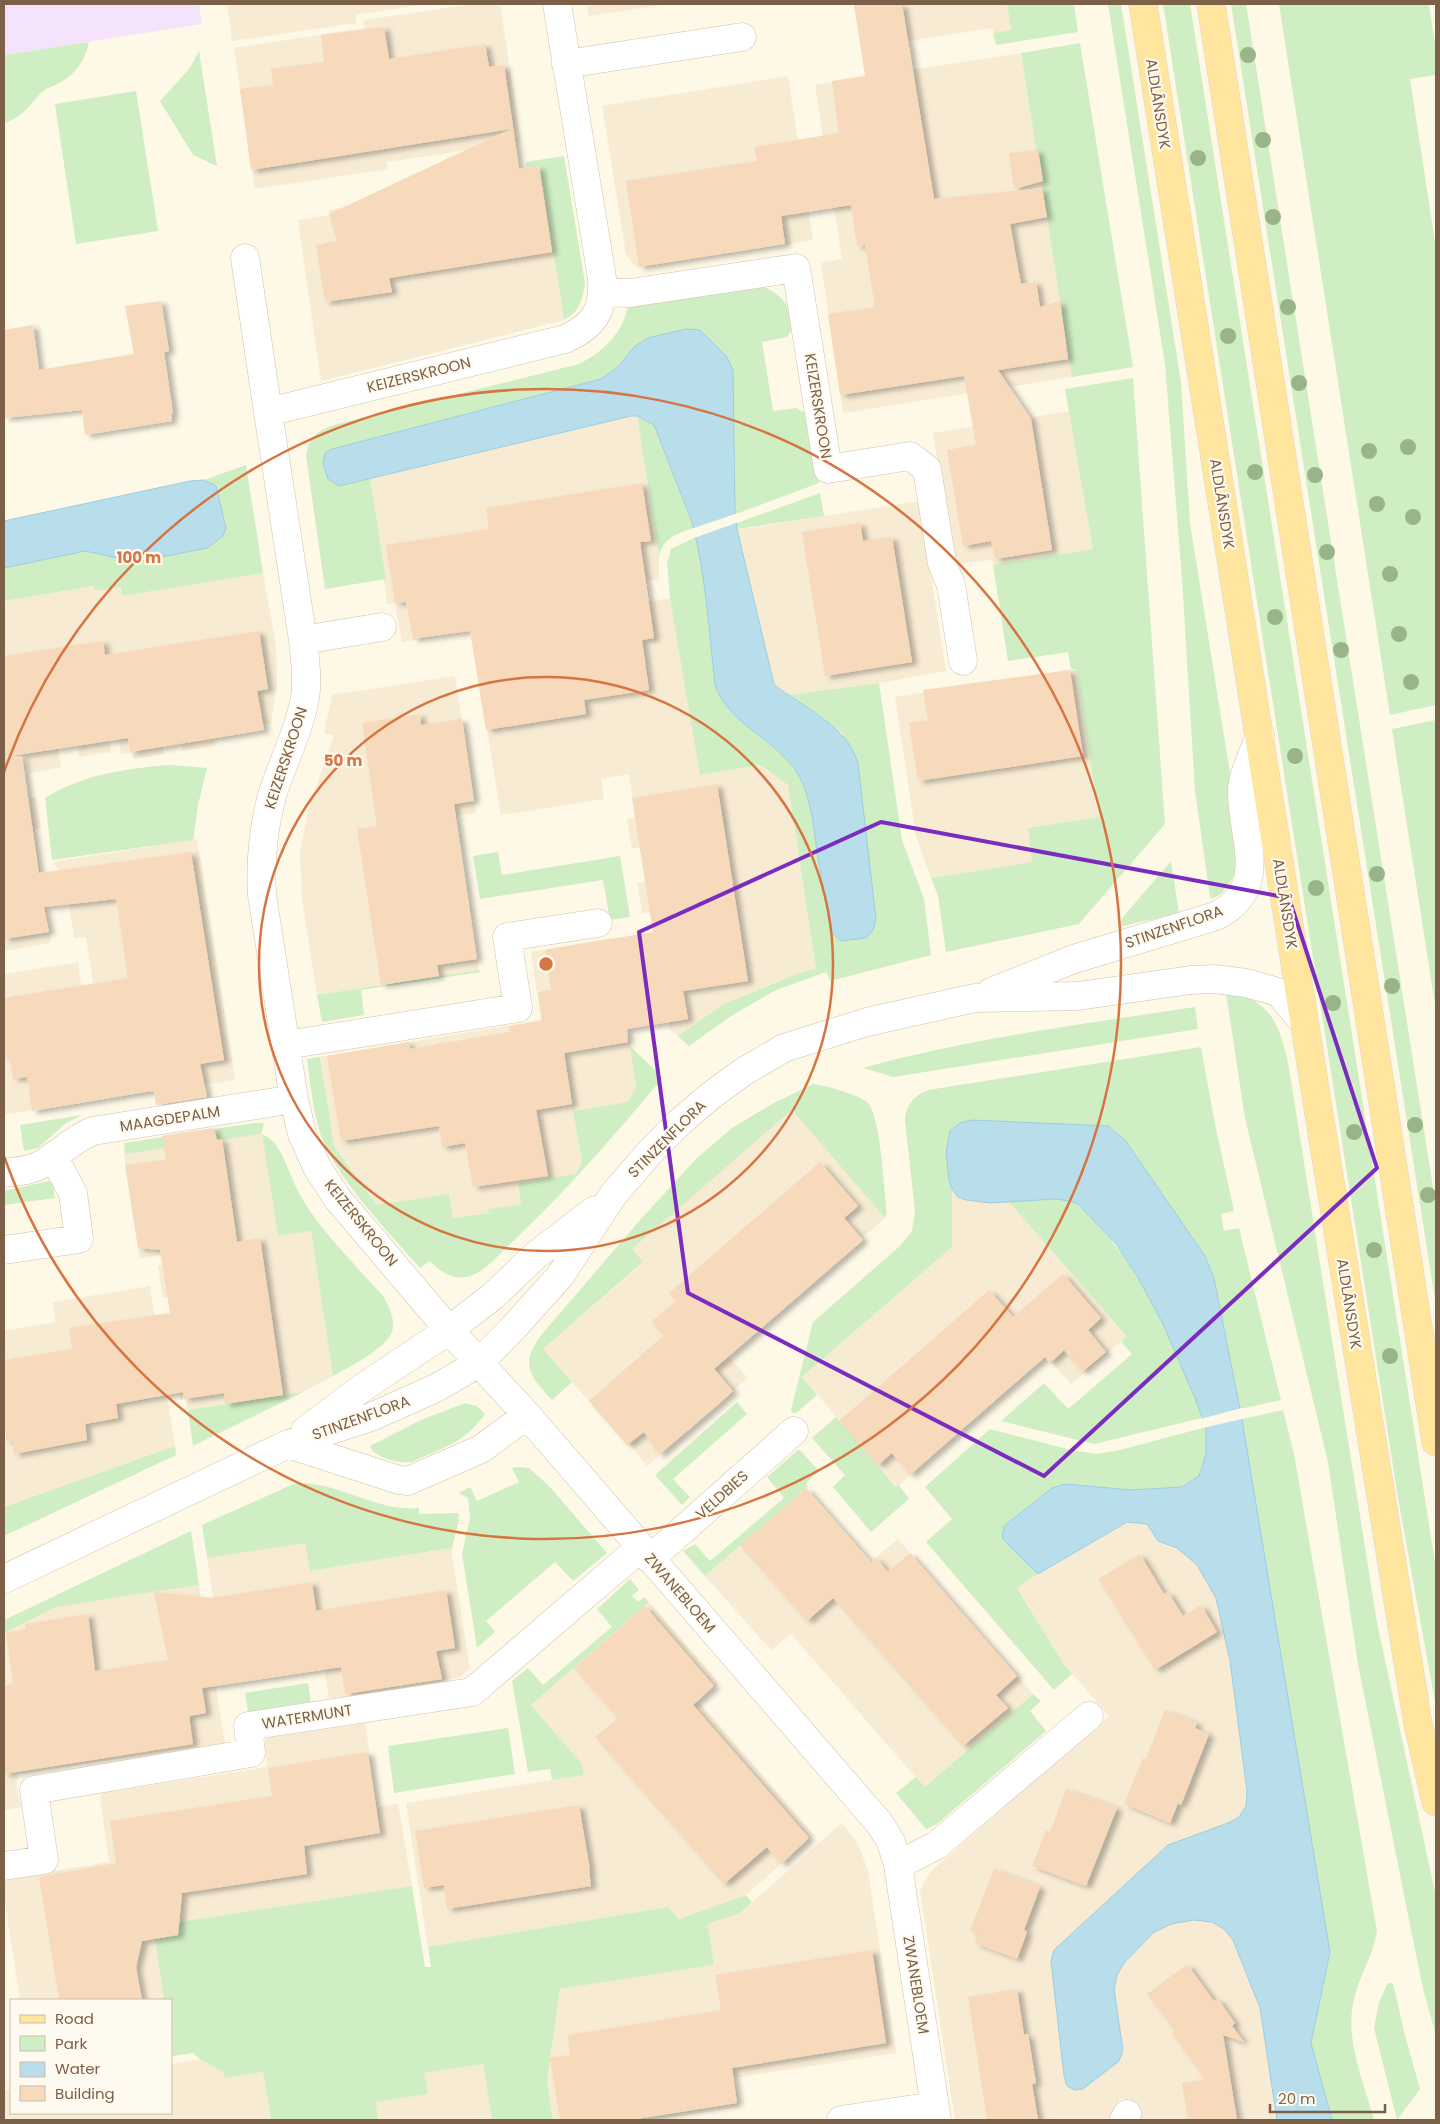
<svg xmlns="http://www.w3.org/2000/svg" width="1440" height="2124" font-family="Poppins,sans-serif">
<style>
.residential{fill:#f7ebd4}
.education{fill:#f5e3fb}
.green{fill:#d0eec3}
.water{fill:#b8deeb;stroke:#9dcdde}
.pier{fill:#fef8e7}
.building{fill:#f7d9bb;filter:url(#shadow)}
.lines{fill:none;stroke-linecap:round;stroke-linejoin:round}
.minor-casing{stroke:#d3c0ab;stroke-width:29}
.major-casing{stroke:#ddd6cf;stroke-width:29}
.minor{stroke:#fff;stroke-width:28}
.major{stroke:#ffe59d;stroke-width:28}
.tree{fill:#99b489}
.marked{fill:none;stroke:#7b2cbf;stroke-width:4;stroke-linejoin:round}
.ring{fill:none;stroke:#d67542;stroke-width:2.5}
.labels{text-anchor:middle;stroke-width:4.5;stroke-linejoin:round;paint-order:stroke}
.street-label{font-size:15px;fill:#7c6048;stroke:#fffaef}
.centre{fill:#d67542;stroke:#fffaef;stroke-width:2.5}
.ring-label{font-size:15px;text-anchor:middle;font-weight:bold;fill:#d67542;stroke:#fffaef;stroke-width:4.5;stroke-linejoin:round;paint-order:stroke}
</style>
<defs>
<filter id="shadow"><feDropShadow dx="5.5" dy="3" stdDeviation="2.5" flood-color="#0004"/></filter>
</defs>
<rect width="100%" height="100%" fill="#fef8e7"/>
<path class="residential" d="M227 4H426L356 15V23L232 41Z
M473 4H500L521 142 387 162 388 169 255 189 234 48 365 28 364 20Z
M587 4H669L589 16Z
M854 4H1007L1011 30 993 33V28L861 48Z
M1021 53 1072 377 843 413 821 263 842 259 815 85Z
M788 76 813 240 639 268 633 264 626 254 602 106Z
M540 166 564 320 321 381 298 220 329 215 328 210 361 205Z
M1070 411 1093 549 993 565 992 560 955 564 933 433Z
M631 416H637L659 556V579L503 604 505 626 402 642 395 604H387L384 579 386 578 370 479Z
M911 502 918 503 920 506 946 671 879 683 789 695 777 687 774 684 737 530Z
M263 573 276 646 277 684 271 724 263 725 264 731 214 739 215 746 183 751 182 744 163 747 164 754 133 759 132 753 121 754 118 738 109 740 111 752 79 757 78 746 58 748 61 767 29 773 26 753 7 756 8 763 4 764V601L95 586 96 591 121 587 122 596Z
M672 598 700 775 762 765 788 785 816 970 799 973 722 1005 678 1036 669 1028 651 912 642 913 637 883 644 882 646 880 641 848H632L627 819 634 818 635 815 629 774 601 779 604 799 501 815 473 644 570 614Z
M1076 669 1099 817 1028 828 1032 862 931 878 916 836 895 697Z
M455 676 476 813 457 816V825L479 970 317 995 302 899 300 853 308 810 334 736 324 733 332 695Z
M27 788 29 798 36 797 41 828 34 829 51 943 4 951V791Z
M197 839 235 1080 111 1098 86 937 74 938 65 879 53 862Z
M613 938 636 1087 628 1102 573 1111 582 1161 576 1174 518 1183 521 1204 489 1209V1213L453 1218 449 1194 378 1206 334 1146 320 1057 541 1020 531 952Z
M78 962 97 1099 4 1115V974Z
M792 1110 885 1218 729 1357 748 1378 647 1466 629 1444 628 1446 543 1349 643 1263 631 1249Z
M258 1133 262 1134 278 1235 311 1231 333 1376 303 1392 188 1410 185 1399 180 1400 175 1368 172 1317 169 1297 163 1298 158 1266 164 1265 162 1255 140 1259 124 1154Z
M952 1189 958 1197 991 1203 1009 1202 1126 1337 1071 1384 1051 1362 1045 1358 897 1487 802 1377 952 1247Z
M150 1286 175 1446 4 1507V1331L55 1322 53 1302Z
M806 1488 870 1562 898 1539 1033 1694 925 1788 791 1634 771 1650 705 1576Z
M1127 1522 1147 1524 1158 1541 1177 1548 1197 1566 1216 1598 1230 1661 1247 1791 1246 1806 1239 1817 1228 1823 1168 1845 1054 1950 1051 1962 1064 2076 1123 2050 1114 1989 1117 1975 1124 1963 1153 1933 1172 1924 1194 1920 1212 1922 1224 1929 1233 1940 1260 2008 1277 2120H1141L1136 2105 1120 2098 1108 2120H955L920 1890 930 1872 1109 1716 1063 1663 1017 1587Z
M305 1542 311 1571 451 1548 470 1669 460 1677 443 1681 329 1699 324 1669 225 1684 211 1597H213L207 1558Z
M199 1585 225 1743 17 1774 18 1779 16 1780 21 1807 4 1810V1633L56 1607Z
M649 1602 719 1683 698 1701 814 1835 746 1895 679 1919 668 1907 428 1947 406 1803 584 1775 582 1764 531 1705Z
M365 1723 377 1807 398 1804 412 1886 153 1926 164 2000H20L4 1897V1879L109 1862 100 1797 102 1793 267 1767 265 1742 267 1738Z
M842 1823 859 1846 868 1871 896 2053 734 2078 739 2107 656 2120H553L547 2081 560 1989 714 1965 708 1924 740 1913Z
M200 2059 223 2072 224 2078 263 2072 271 2120H4V2091L11 2089V2113H171V2064Z
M483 2064 492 2120H378L376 2102 427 2094 424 2073Z"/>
<path class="education" d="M4 4H199L202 24 4 55Z"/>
<path class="green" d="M1007 4H1074L1078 32 996 45 993 33 1011 30Z
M1108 4H1121L1181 382 1190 523 1237 817 1235 875 1222 893 1212 899 1210 897 1195 791 1182 579 1165 364Z
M1163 4H1190L1436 1569V1707L1398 1498Z
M1231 4H1246L1436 1206V1306Z
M1279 4H1429L1436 51V75L1410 79 1436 249V705L1390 715Z
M89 42C86 57 78 71 64 80 58 84 52 86 46 89 31 100 26 117 4 123V55Z
M1080 43 1133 367 1072 377 1021 53Z
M199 51 217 166 193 155 160 101 190 68Z
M136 91 158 231 76 244 55 104Z
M564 156 585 283C583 299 579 313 564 320L540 166 526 168V162Z
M763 287C782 292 802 318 787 337L762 342 773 411 796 408 805 413 809 426 819 483 736 514 648 338 634 347 618 367 601 379 332 449 325 453 339 486 370 478 386 579 325 589 306 456C309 437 317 431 334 425L579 364C604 351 622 334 628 306Z
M1133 378 1165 824 1079 924 946 952 938 896 931 878 1032 862 1028 828 1099 817 1076 669H1071L1068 652 1008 661 993 565 1093 549 1065 389Z
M637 416 654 425 694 528C678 533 663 538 659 556Z
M246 465 263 573 122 596 121 587 95 591 94 586 4 601V568L85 551 136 562 207 547 216 542 210 482 204 480Z
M820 493 824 516 737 529V523Z
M696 537 702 563 715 685C729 724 771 737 794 768 811 792 813 824 817 852 822 879 826 906 831 932L843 734 824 718 789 695 879 683 902 840 924 899 931 955 830 981 826 972 776 990 731 1016 689 1046 678 1036 722 1005 799 973 816 969 788 785 761 765 700 775 670 598 667 563 671 549Z
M1436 720V1011L1392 729Z
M172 765 207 768 198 805 193 840 52 860 45 798C83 774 129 768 172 765Z
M498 852 502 875 620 856 630 917 610 920 603 880 480 899 473 856Z
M1171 861 1179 913 1123 926 1121 925V920L1124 916Z
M479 970 480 972 361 990 364 1015 322 1022 317 995Z
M1226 993C1273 998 1281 1029 1289 1068L1377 1623 1436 1897V2036L1423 1988 1411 1930 1358 1664 1328 1462 1245 1118Z
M1195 1007 1198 1029 893 1077 863 1068C971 1038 1083 1024 1195 1007Z
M630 1046 663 1078C614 1135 566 1192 511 1243 499 1254 486 1271 470 1276 454 1281 440 1272 430 1261L420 1268C390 1234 344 1186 325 1145 313 1119 311 1087 307 1059L320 1057 334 1146 377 1205 449 1194 453 1218 489 1213 488 1209 521 1204 518 1183 576 1174 582 1161 573 1111 628 1102 636 1087Z
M1201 1047 1215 1124 1234 1211 1221 1214 1224 1231 1239 1228 1281 1400 1240 1409 1214 1278 1205 1256 1191 1235 1013 1122 972 1120 950 1130 946 1153 952 1189V1247L802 1377 817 1395 796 1413H793L791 1410 813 1322 901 1245 912 1231 915 1211 905 1121C905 1106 914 1095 928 1090Z
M813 1084C825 1085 860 1095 868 1103 881 1118 884 1191 887 1214L885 1218 792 1110 632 1249 643 1262 543 1349 572 1382 552 1400C528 1375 520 1363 542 1334L640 1220 696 1159 732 1128 772 1104Z
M82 1115 65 1124 38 1148 24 1151 20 1125Z
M254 1123H264L261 1134 125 1154 124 1143Z
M262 1134C282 1142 288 1172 298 1191 317 1228 355 1264 383 1296 389 1306 397 1322 391 1334 383 1350 349 1367 333 1376L311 1231 278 1236Z
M49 1181 53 1184 55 1198 4 1205V1191Z
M1056 1199C1063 1200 1072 1200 1078 1204 1085 1209 1091 1218 1097 1224 1145 1275 1180 1352 1202 1418L1094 1444 1001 1421 1044 1383 1068 1409 1132 1354 1121 1342 1126 1336 1009 1202Z
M303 1392 193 1446 188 1410Z
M737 1402 747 1414 673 1479 690 1497 682 1505 655 1475Z
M465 1403 477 1406 485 1414C465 1443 442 1448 412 1462 400 1464 374 1458 370 1446L421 1420Z
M1283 1410 1294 1454 1377 1931C1373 1956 1359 1976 1354 2000 1344 2038 1364 2083 1374 2120H1332L1311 2043 1330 1952 1242 1419Z
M836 1417 896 1487 899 1485 909 1499 871 1532 833 1487 845 1475 812 1438Z
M1206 1427V1454L1199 1477 1182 1487 1131 1490 1065 1484 1002 1538 1038 1574 1017 1588 1063 1663 1072 1674 1054 1690 926 1542 952 1519 925 1487 990 1429 1075 1451 1098 1454 1120 1450Z
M175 1446 176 1455 4 1536V1507Z
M799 1449 819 1471 806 1483 808 1486 806 1488 705 1576 683 1551 695 1544 710 1561 784 1498 767 1477Z
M519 1467 529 1468 549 1486 607 1553 573 1581 555 1562 486 1621 495 1632 477 1648 462 1554 470 1518 468 1498 459 1493 470 1487 477 1501 519 1482 512 1468Z
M301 1483C342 1484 378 1512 419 1508V1514L458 1513 459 1520 451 1552 450 1548 310 1571 305 1543 207 1558 202 1525 291 1485Z
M191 1531 199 1585 56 1607 4 1633V1620Z
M630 1579 639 1590 632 1596 638 1602 644 1597 649 1602 531 1705 582 1764 584 1775 552 1780 550 1769 528 1772 512 1681 528 1668 543 1685 612 1627 597 1609Z
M308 1683 311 1702 248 1712 245 1693Z
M1033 1694 1041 1701 1030 1711 1046 1731 937 1824 926 1829 896 1793 916 1777 925 1787Z
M508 1728 515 1774 394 1793 388 1746Z
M412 1886 425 1967H431L428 1947 668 1907 679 1919 746 1895 752 1902 740 1913 708 1924 714 1965 560 1989 547 2081 553 2120H492L483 2064 424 2073 428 2094 376 2102 378 2120H271L263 2072 224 2078 223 2072 200 2059 193 2053 173 2056 171 2000H164L153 1926Z
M1388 1983H1392L1394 1987 1404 2032 1420 2089 1397 2120 1374 2028 1379 2002Z"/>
<path class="water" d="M686 329 700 330 727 357 733 370 735 511 737 529 774 684C780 690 789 695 796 700 822 717 848 732 858 763L876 919 873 930 866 938 841 941 831 932C826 906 822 879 817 852 813 824 811 792 794 768 771 737 729 724 715 685 709 631 706 576 692 522L654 425 637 416H631L339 486 328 479 323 464 325 453 332 449 601 379 618 367 634 347 648 338Z
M204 480 216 486 226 528 223 536 207 548 136 562 85 551 4 568V521L190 481Z
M972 1120 1108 1126 1125 1140 1205 1256 1214 1278 1242 1419 1330 1952 1311 2043 1332 2120H1277L1260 2008 1233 1940 1224 1929 1212 1922 1194 1920 1171 1924 1153 1933 1124 1963 1117 1975 1114 1989 1123 2050 1119 2061 1083 2089 1075 2090 1067 2086 1064 2076 1051 1961 1054 1950 1168 1845 1228 1823 1239 1817 1246 1806 1247 1791 1230 1661 1216 1598 1197 1565 1177 1548 1158 1541 1147 1524 1127 1522 1038 1574 1002 1538 1004 1526 1052 1488 1065 1484 1131 1490 1182 1487 1199 1476 1206 1454V1429L1195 1398 1162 1322 1137 1276 1116 1244 1078 1204 1069 1201 1056 1199 991 1203 966 1200 958 1197 952 1189 949 1180 946 1153 950 1131 960 1123Z"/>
<path class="pier" d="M738 513 739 522 694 538 691 529Z
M1242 1408 1244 1418 1242 1419 1203 1428 1200 1419Z"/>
<path class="building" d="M854 4H902L934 199 1042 188 1047 217 1010 224 1021 284 1036 282 1040 307 1060 301 1068 359 998 370 1031 419 1052 550 995 559 991 541 963 546 947 450 976 445 964 376 840 395 828 314 875 307 865 245 857 246 851 205 781 216 785 244 639 267 626 181 757 161 754 147 839 133 832 81 865 76Z
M384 27 389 59 485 44 489 67 504 65 519 169 539 166 552 252 389 278 392 292 325 302 316 245 337 241 329 214 511 129 251 170 240 89 273 85 271 69 324 62 321 35Z
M1038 150 1043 181 1014 189 1009 153Z
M161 301 169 351 164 352 173 413 171 414 172 421 85 435 82 410 4 418V330L33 325 39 370 134 354 125 306Z
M642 483 651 541 640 542 654 638 642 640 649 690 584 700 586 714 486 730 470 631 413 639 406 602 395 603 386 545 489 529 486 508Z
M860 523 863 541 892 537 912 662 825 676 802 532Z
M259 631 268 689 257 691 264 730 130 752 128 738 4 757V656L103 641 105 655Z
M1070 670 1083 756 918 781 909 723 928 720 923 690Z
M420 714 421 725 462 719 474 801 454 804 477 959 437 965 439 976 381 985 357 829 377 826 362 723Z
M22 756 39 873 191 852 224 1060 200 1064 207 1097 156 1105 154 1092H146L32 1111 27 1077 13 1079 9 1056 4 1057V998L128 978 116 899 44 907 49 932 4 939V757Z
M717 784 748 981 683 991 688 1019 627 1029 628 1042 564 1053 572 1104 536 1110 548 1176 473 1187 465 1143 442 1147 439 1126 341 1141 327 1056 409 1042 410 1049 510 1032 509 1026 542 1021 538 992 551 990 545 950 653 932 632 798Z
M214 1128 217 1140 222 1139 237 1242 260 1238 283 1395 225 1404 224 1393 184 1399 183 1392 116 1404 118 1418 85 1424 87 1440 14 1454 13 1441 7 1442 4 1423V1360L72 1349 69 1328 170 1313 160 1250 138 1248 125 1165 166 1160 162 1136Z
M820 1162 858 1206 844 1218 863 1240 714 1369 733 1391 721 1402 659 1455 644 1432 627 1445 589 1401 664 1335 651 1322 676 1301 669 1293Z
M1063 1274 1101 1318 1088 1330 1106 1352 1082 1372 1064 1350 1050 1363 1045 1357 910 1475 892 1453 878 1465 839 1421 989 1290 1013 1317Z
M806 1488 871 1562 876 1558 888 1572 910 1553 1017 1676 996 1695 1008 1708 963 1746 833 1598 807 1621 740 1545Z
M1140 1554 1164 1594 1168 1592 1183 1616 1201 1605 1217 1632 1155 1670 1098 1579Z
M312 1582 316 1611 446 1590 455 1648 436 1651 442 1679 345 1694 341 1667 202 1688 206 1713 189 1716 193 1744 4 1774V1686L13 1684 6 1633 26 1629 25 1624 88 1614 95 1671 168 1660 154 1592 212 1598Z
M645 1606 714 1686 693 1705 809 1838 781 1864 767 1847 724 1884 595 1737 618 1718 574 1668Z
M1165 1710 1197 1723 1195 1728 1209 1734 1181 1805 1178 1803 1170 1823 1124 1804 1143 1758 1146 1759Z
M368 1752 380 1833 304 1846 307 1874 182 1893 178 1935 142 1941 136 1967 142 2000H59L39 1877 116 1863 110 1821 272 1796 268 1768Z
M1066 1789 1117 1808 1086 1886 1032 1866 1046 1830 1050 1832Z
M579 1805 590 1870H589L591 1886 447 1909 444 1885 424 1888 415 1831Z
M994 1869 1040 1887 1024 1930 1027 1932 1017 1959 975 1943 978 1934 970 1931Z
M872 1950 886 2043 732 2068 737 2103 630 2120H560L550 2058 570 2055 568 2035 721 2010 715 1975Z
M1187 1964 1214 2001 1218 1999 1235 2023 1232 2026 1244 2042 1223 2035 1237 2120H1188L1182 2083 1205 2080 1172 2033 1175 2031 1147 1994Z
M1017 1989 1024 2035 1028 2034 1036 2083 1032 2084 1038 2120H987L968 1997Z"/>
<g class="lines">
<defs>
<path id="minor" d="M557 4 602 278C604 311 594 326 565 339L268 412 303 640C305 659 308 679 305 698 299 732 282 763 272 796 263 829 260 861 262 895L294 1099 302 1134 317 1167 337 1198 449 1330 527 1415 880 1824 891 1842 898 1865 937 2120
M566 64 742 37
M245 258 268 412
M603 292 630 293 796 268 828 469 910 456 927 469 942 563 951 585 963 661
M303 640 382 627
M991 992 1074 959 1216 916C1272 888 1241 837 1242 790 1242 777 1255 749 1260 735
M286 1045 518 1008 507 937 598 923
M4 1173C17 1171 31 1171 42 1164 60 1153 73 1139 93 1131L294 1099
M4 1250 79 1239 73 1193 53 1156
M305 1431 362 1388 449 1330 493 1296 536 1255 595 1210
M288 1444 399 1480 408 1481 481 1449 527 1415
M650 1559 794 1431
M4 1579 288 1444 371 1417 436 1388 479 1363 515 1326 560 1276 613 1195 651 1151 680 1122 709 1097 743 1072 784 1048 867 1022 975 998 1078 996 1191 980 1214 979 1246 983 1278 992 1303 1021
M898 1865 937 1845 1089 1716
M4 1866 44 1860 34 1790 251 1753 248 1726 472 1692 640 1548
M841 2120 934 2106
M1124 2120 1127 2114"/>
<path id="major" d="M1143 4C1233 578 1324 1151 1418 1724L1436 1802
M1211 4 1436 1442"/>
</defs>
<use href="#minor" class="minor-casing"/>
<use href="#major" class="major-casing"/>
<use href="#minor" class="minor"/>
<use href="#major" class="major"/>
</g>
<g class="tree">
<circle cx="1248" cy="55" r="8"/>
<circle cx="1263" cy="140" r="8"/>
<circle cx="1198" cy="158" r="8"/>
<circle cx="1273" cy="217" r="8"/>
<circle cx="1288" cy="307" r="8"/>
<circle cx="1228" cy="336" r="8"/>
<circle cx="1299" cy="383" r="8"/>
<circle cx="1408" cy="447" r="8"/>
<circle cx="1369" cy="451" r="8"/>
<circle cx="1255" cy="472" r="8"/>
<circle cx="1315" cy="475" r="8"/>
<circle cx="1377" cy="504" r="8"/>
<circle cx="1413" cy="517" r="8"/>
<circle cx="1327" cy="552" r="8"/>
<circle cx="1390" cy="574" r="8"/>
<circle cx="1275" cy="617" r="8"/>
<circle cx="1399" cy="634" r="8"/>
<circle cx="1341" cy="650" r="8"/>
<circle cx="1411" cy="682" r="8"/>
<circle cx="1295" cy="756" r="8"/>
<circle cx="1377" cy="874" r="8"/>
<circle cx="1316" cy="888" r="8"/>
<circle cx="1392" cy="986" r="8"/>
<circle cx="1333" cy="1003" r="8"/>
<circle cx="1415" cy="1125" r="8"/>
<circle cx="1354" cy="1132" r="8"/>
<circle cx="1428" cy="1195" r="8"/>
<circle cx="1374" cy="1250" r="8"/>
<circle cx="1390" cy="1356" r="8"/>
</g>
<path class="marked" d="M881 822 1289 898 1377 1168 1044 1476 688 1293 639 932Z"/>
<g class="ring">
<circle cx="546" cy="964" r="287"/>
<path d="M4 772A575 575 0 1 1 4 1156"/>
</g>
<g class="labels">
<g class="street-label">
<text transform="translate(1158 104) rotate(81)" y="5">ALDLÂNSDYK</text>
<text transform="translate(419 375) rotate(-14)" y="5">KEIZERSKROON</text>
<text transform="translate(818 406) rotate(81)" y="5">KEIZERSKROON</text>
<text transform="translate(1222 504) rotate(81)" y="5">ALDLÂNSDYK</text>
<text transform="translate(286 758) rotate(-72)" y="5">KEIZERSKROON</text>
<text transform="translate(1285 904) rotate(81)" y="5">ALDLÂNSDYK</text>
<text transform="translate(1174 927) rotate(-19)" y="5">STINZENFLORA</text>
<text transform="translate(170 1119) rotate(-9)" y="5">MAAGDEPALM</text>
<text transform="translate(667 1139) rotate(-45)" y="5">STINZENFLORA</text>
<text transform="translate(361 1223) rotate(51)" y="5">KEIZERSKROON</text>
<text transform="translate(1349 1304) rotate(81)" y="5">ALDLÂNSDYK</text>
<text transform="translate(361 1418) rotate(-20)" y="5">STINZENFLORA</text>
<text transform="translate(722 1495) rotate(-42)" y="5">VELDBIES</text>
<text transform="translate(680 1593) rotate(49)" y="5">ZWANEBLOEM</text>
<text transform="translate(307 1717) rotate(-9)" y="5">WATERMUNT</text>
<text transform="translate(916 1985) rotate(81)" y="5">ZWANEBLOEM</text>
</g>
</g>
<circle cx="546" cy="964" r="8" class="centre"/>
<g class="ring-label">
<text x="139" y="563">100 m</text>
<text x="343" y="766">50 m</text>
</g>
<rect width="1440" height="2124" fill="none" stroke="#7c6048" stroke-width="10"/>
<rect x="10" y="1999" width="162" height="115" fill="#fffaef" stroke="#cbbcac"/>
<rect x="20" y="2015" width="25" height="8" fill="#ffe59d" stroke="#cbbcac"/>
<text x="55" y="2024" font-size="15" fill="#7c6048">Road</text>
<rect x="20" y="2036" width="25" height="15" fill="#d0eec3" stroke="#cbbcac"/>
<text x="55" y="2049" font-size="15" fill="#7c6048">Park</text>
<rect x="20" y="2062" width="25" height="15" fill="#b8deeb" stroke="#cbbcac"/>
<text x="55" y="2074" font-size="15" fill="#7c6048">Water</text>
<rect x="20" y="2086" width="25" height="15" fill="#f7d9bb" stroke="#cbbcac"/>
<text x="55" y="2099" font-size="15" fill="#7c6048">Building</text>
<path d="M1270 2104v8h115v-8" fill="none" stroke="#7c6048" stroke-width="2.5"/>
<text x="1278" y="2104" font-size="15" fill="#7c6048" stroke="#fffaef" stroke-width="4" paint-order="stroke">20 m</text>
</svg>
